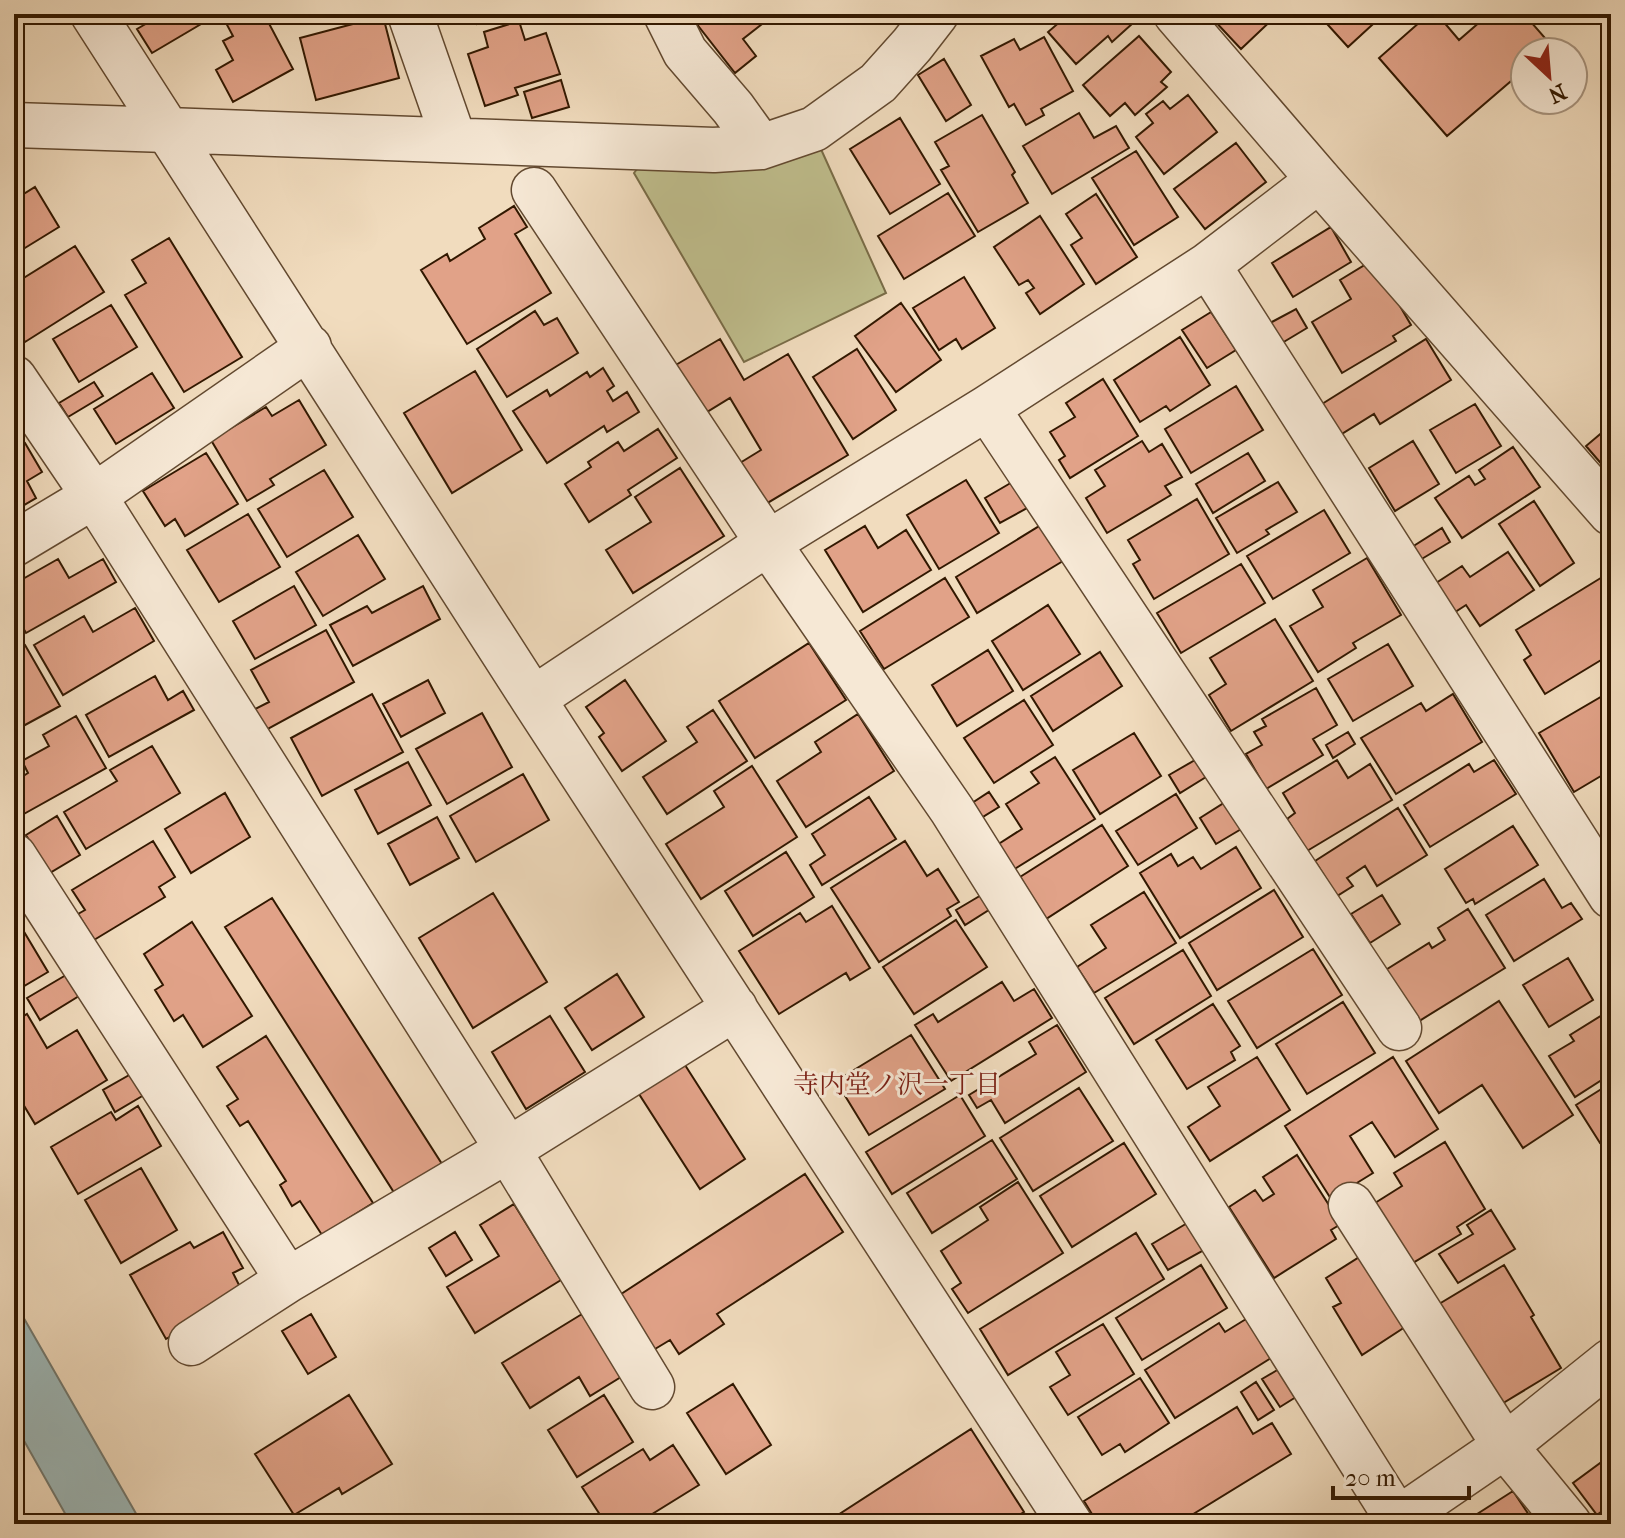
<svg xmlns="http://www.w3.org/2000/svg" width="1625" height="1538" font-family="'IM FELL French Canon','Noto Serif JP',serif">
<style>
.green{fill:#c0bf8e;stroke:#796c47;stroke-width:2}
.water{fill:#9db9ba;stroke:#727970;stroke-width:2}
.building{fill:#e1a288;stroke:#321800;stroke-width:2}
.lines{fill:none;stroke-linecap:round;stroke-linejoin:round}
.minor-casing{stroke:#624930;stroke-width:47}
.tertiary-casing{stroke:#624930;stroke-width:47}
.minor{stroke:#f6e8d5;stroke-width:44}
.tertiary{stroke:#f6e8d5;stroke-width:44}
.labels{text-anchor:middle;stroke-width:6;stroke-linejoin:round;paint-order:stroke}
.neighbourhood-label{font-size:26px;fill:#7a1f14;stroke:#f6e8d5}
</style>
<rect width="100%" height="100%" fill="#f1dcbe"/>
<filter id="stains"><feTurbulence type="fractalNoise" baseFrequency=".0025" numOctaves="4"/><feColorMatrix values="0 0 0 0 .2 0 0 0 0 .09 0 0 0 0 .02 0 0 0 .5 -.17"/></filter>
<radialGradient id="worn" r=".72"><stop offset=".6" stop-color="#630" stop-opacity="0"/><stop offset="1" stop-color="#630" stop-opacity=".3"/></radialGradient>
<path class="green" d="M820 147 886 293 744 362 634 173 645 159Z"/>
<path class="water" d="M14 1301 142 1524H71L14 1423Z"/>
<path class="building" d="M163 14H218L152 53 137 29Z
M242 14H264L293 69 233 102 216 70 233 60 223 41 233 36 226 23Z
M474 14H511L477 24Z
M689 14H775L743 39 756 56 735 73Z
M1069 14H1143L1112 42 1108 36 1076 64 1048 32Z
M1212 14H1278L1241 49 1210 16Z
M1318 14H1384L1348 47Z
M1429 14H1437L1459 40 1489 14H1524L1552 46 1544 52H1525V69L1447 136 1379 58Z
M383 16 399 78 316 100 300 38Z
M519 21 525 40 546 33 560 74 515 88 518 95 485 106 468 54 488 47 484 32Z
M1139 36 1171 72 1161 82 1167 87 1135 115 1125 103 1110 116 1083 85Z
M1044 37 1073 91 1041 109 1044 115 1026 125 1014 104 1009 107 981 56 1014 39 1020 50Z
M944 59 971 105 946 121 918 75Z
M561 80 569 107 532 118 524 92Z
M1188 95 1217 132 1164 174 1136 137 1153 123 1146 114 1163 101 1170 109Z
M1079 113 1094 138 1116 126 1129 148 1052 194 1023 146Z
M982 115 1015 172 1012 175 1028 203 978 232 941 170 949 166 935 142Z
M900 118 940 184 890 214 850 149Z
M1236 143 1266 182 1205 229 1174 189Z
M1136 151 1178 217 1134 245 1092 178Z
M35 187 59 227 20 251 23 257 14 263V200Z
M948 193 975 236 904 279 878 236Z
M1096 194 1137 257 1096 284 1071 245 1082 238 1066 214Z
M514 206 527 227 515 234 551 293 467 344 421 270 447 254 450 261 485 239 479 228Z
M1040 216 1084 284 1040 314 1026 293 1034 288 1028 280 1019 285 994 247Z
M1331 227 1351 262 1293 297 1272 263Z
M169 238 242 357 184 392 125 295 146 283 132 260Z
M75 246 104 292 25 342 14 325V284Z
M1373 260 1411 325 1393 336 1396 341 1342 373 1312 322 1351 299 1340 280Z
M964 277 995 328 962 349 956 339 939 350 913 308Z
M901 303 941 360 896 392 855 336Z
M111 305 137 347 79 382 53 339Z
M1296 309 1307 328 1282 343 1270 323Z
M535 311 544 325 557 318 578 353 507 397 477 349Z
M1211 312 1236 350 1207 368 1182 330Z
M1180 337 1210 385 1170 411 1166 406 1140 422 1114 380Z
M720 339 744 380 788 354 848 455 759 508 735 466 761 450 730 398 702 415 674 366Z
M1426 339 1451 380 1380 424 1374 414 1340 435 1322 404Z
M857 349 896 410 853 439 813 377Z
M603 368 614 386 607 391 613 401 627 392 639 412 607 432 604 426 547 463 513 411 547 390 550 396 587 372 590 377Z
M475 371 522 450 452 493 404 413Z
M152 373 174 408 116 444 94 409Z
M1103 379 1138 436 1070 478 1059 460 1065 456 1050 432 1075 417 1066 403Z
M94 382 103 396 68 417 59 403Z
M1236 386 1263 430 1191 473 1165 429Z
M299 400 326 445 270 479 274 485 247 501 211 440 266 407 272 416Z
M1475 404 1501 446 1456 473 1430 430Z
M1611 425V475L1586 446Z
M658 429 677 458 628 490 631 495 589 522 565 484 591 467 588 462 618 442 624 451Z
M1142 441 1149 452 1162 444 1182 477 1165 486 1171 495 1107 533 1086 498 1105 486 1095 470Z
M1413 441 1439 484 1395 511 1369 468Z
M25 443 42 472 27 481 36 498 14 511V449Z
M1513 447 1540 487 1462 538 1435 498 1469 476 1475 485 1485 479 1479 470Z
M206 453 238 504 185 536 175 519 165 526 143 491Z
M1248 453 1265 481 1213 513 1196 484Z
M680 468 724 536 633 593 606 550 651 522 635 497Z
M324 470 353 517 287 557 258 509Z
M966 480 999 533 939 569 907 515Z
M1014 481 1029 507 1000 523 985 498Z
M1278 482 1297 512 1266 530 1269 534 1237 553 1216 518Z
M1197 499 1229 554 1154 599 1133 564 1140 560 1128 540Z
M1534 501 1574 563 1540 586 1499 524Z
M1324 510 1350 553 1273 599 1247 556Z
M248 514 280 567 219 602 187 550Z
M1041 525 1063 561 977 613 956 577Z
M865 526 878 548 906 530 931 570 863 612 825 550Z
M1442 528 1450 542 1420 560 1412 547Z
M358 535 385 579 323 616 296 572Z
M1508 552 1534 590 1480 626 1466 605 1452 614 1433 585 1462 566 1470 577Z
M1367 558 1401 615 1353 643 1356 648 1318 672 1290 626 1323 607 1313 590Z
M58 559 69 578 103 559 116 582 26 633 14 612V584Z
M1241 564 1265 603 1181 653 1157 613Z
M1604 576 1611 587V654L1545 694 1524 660 1531 655 1516 630Z
M945 578 969 617 884 669 860 631Z
M294 586 316 625 255 659 233 621Z
M423 586 440 619 353 666 330 625 367 606 372 613Z
M1048 605 1080 654 1023 690 992 641Z
M135 608 154 641 63 695 34 645 84 616 93 632Z
M1275 619 1313 681 1231 731 1209 695 1226 684 1210 658Z
M326 630 354 682 266 730 255 709 269 702 251 670Z
M809 643 846 700 755 758 719 701Z
M1388 644 1413 686 1353 721 1328 679Z
M25 645 60 706 14 731V651Z
M988 650 1013 691 957 726 932 685Z
M1100 652 1122 686 1053 731 1031 696Z
M155 676 168 700 183 691 194 710 109 757 86 715Z
M428 680 445 713 401 737 383 704Z
M625 680 666 741 622 771 599 737 604 733 586 707Z
M1316 688 1337 725 1313 739 1323 755 1266 789 1246 754 1262 745 1254 732 1266 726 1262 719Z
M1611 691V770L1574 792 1539 733Z
M372 694 403 752 322 796 291 738Z
M1453 694 1482 742 1396 794 1361 738 1421 703 1426 711Z
M1024 700 1053 745 994 783 964 738Z
M713 710 747 761 667 814 643 777 697 742 687 727Z
M482 713 512 767 447 804 416 749Z
M858 714 894 771 806 827 777 781 821 752 815 742Z
M76 716 106 768 22 815 14 801V782L28 773 22 761 49 746 43 735Z
M1348 732 1355 744 1333 758 1326 745Z
M1134 733 1161 776 1100 814 1073 770Z
M152 746 180 793 86 849 64 812 117 781 110 770Z
M1055 757 1095 819 1013 870 997 845 1022 829 1006 804 1039 783 1031 772Z
M1195 760 1206 777 1180 793 1169 775Z
M1337 760 1348 778 1370 764 1392 800 1307 851 1287 819 1295 813 1283 793Z
M1494 760 1516 794 1430 847 1404 805 1469 764 1474 772Z
M408 762 431 805 378 834 355 790Z
M752 766 797 837 701 899 666 844 724 807 714 791Z
M523 774 549 820 476 862 450 816Z
M989 792 999 807 981 818 972 803Z
M225 793 250 837 191 873 165 829Z
M1176 794 1197 828 1138 865 1116 831Z
M869 797 896 839 822 885 810 865 825 855 812 834Z
M1227 801 1243 828 1216 844 1200 818Z
M1398 808 1427 855 1377 886 1365 866 1347 878 1353 886 1337 896 1315 861Z
M57 816 80 855 48 874 26 835Z
M437 817 459 858 410 885 388 844Z
M1102 825 1128 866 1046 919 1020 877Z
M1513 826 1538 865 1475 904 1473 899 1466 903 1445 869Z
M153 841 175 877 159 887 165 897 94 940 78 914 85 910 72 890Z
M905 841 927 876 938 869 959 902 947 909 951 916 879 962 831 888Z
M1236 847 1261 888 1180 938 1140 873 1171 854 1178 866 1193 857 1201 869Z
M786 852 814 897 753 936 725 891Z
M1544 879 1562 908 1571 903 1582 919 1514 961 1486 915Z
M1274 890 1303 937 1217 990 1189 943Z
M1144 892 1176 943 1094 993 1077 967 1106 948 1091 925Z
M493 893 547 982 473 1028 419 938Z
M983 894 992 908 965 925 956 910Z
M1382 895 1400 924 1370 943 1351 914Z
M272 898 442 1164 395 1194 225 927Z
M832 906 870 968 850 980 846 973 779 1014 739 951 800 913 806 922Z
M1468 909 1505 968 1416 1023 1384 971 1429 943 1432 948 1445 940 1438 928Z
M956 920 987 967 914 1014 883 967Z
M192 922 252 1016 203 1047 183 1015 174 1021 155 990 163 985 144 954Z
M20 925 48 972 14 992V929Z
M1313 949 1342 995 1257 1048 1228 1001Z
M1183 950 1211 996 1134 1044 1105 998Z
M1568 958 1593 1000 1549 1027 1523 985Z
M617 974 644 1017 592 1050 565 1008Z
M66 975 79 996 40 1020 27 998Z
M1002 982 1014 1001 1034 989 1052 1018 951 1081 915 1025 933 1014 938 1022Z
M1499 1001 1573 1115 1523 1148 1482 1085 1439 1113 1406 1061Z
M1343 1002 1375 1053 1307 1094 1276 1044Z
M1213 1004 1240 1046 1231 1052 1235 1060 1187 1089 1156 1040Z
M1607 1012 1611 1018V1074L1575 1097 1549 1056 1574 1041 1570 1035Z
M27 1014 47 1048 77 1030 107 1080 35 1124 14 1089V1022Z
M550 1016 585 1072 526 1109 492 1052Z
M1057 1025 1086 1072 1005 1123 991 1100 977 1108 969 1095 1036 1054 1029 1042Z
M911 1035 945 1089 869 1135 836 1081Z
M266 1036 373 1203 322 1235 300 1201 292 1206 280 1185 286 1181 248 1121 240 1126 227 1106 238 1099 217 1067Z
M1257 1057 1290 1110 1210 1161 1188 1127 1220 1106 1208 1087Z
M1393 1057 1438 1129 1395 1157 1372 1122 1350 1136 1373 1173 1331 1199 1285 1126Z
M685 1065 745 1159 700 1189 639 1094Z
M131 1074 144 1095 115 1112 103 1090Z
M1611 1083V1137L1600 1143 1576 1105Z
M1079 1088 1113 1141 1033 1191 1000 1138Z
M960 1095 985 1136 892 1194 866 1152Z
M138 1106 161 1146 78 1194 51 1147 111 1112 116 1120Z
M992 1140 1017 1179 932 1233 907 1193Z
M1445 1142 1485 1209 1457 1227 1461 1234 1411 1264 1375 1203 1402 1186 1394 1173Z
M1124 1143 1156 1194 1072 1247 1040 1196Z
M1297 1155 1341 1224 1331 1230 1336 1239 1274 1278 1229 1207 1255 1190 1263 1201 1274 1194 1263 1177Z
M141 1168 177 1230 121 1263 85 1200Z
M805 1174 843 1232 717 1314 724 1324 679 1354 670 1340 650 1352 615 1298Z
M1018 1182 1063 1253 968 1313 952 1289 961 1283 941 1251 988 1220 980 1207Z
M514 1204 561 1280 475 1333 447 1287 499 1256 480 1225Z
M1491 1210 1515 1249 1458 1283 1439 1254 1473 1234 1467 1225Z
M1189 1222 1206 1249 1168 1270 1152 1244Z
M223 1232 243 1268 233 1273 241 1289 206 1316 166 1339 130 1275 190 1242 194 1248Z
M455 1232 472 1260 446 1276 429 1248Z
M1136 1233 1164 1279 1008 1375 980 1329Z
M1361 1256 1405 1327 1362 1355 1333 1307 1341 1303 1326 1278Z
M1201 1265 1227 1308 1142 1360 1116 1318Z
M1504 1265 1534 1315 1531 1317 1561 1368 1500 1405 1439 1304Z
M311 1314 336 1357 308 1374 282 1331Z
M582 1314 621 1377 590 1396 579 1377 530 1408 502 1363Z
M1246 1319 1271 1358 1175 1418 1145 1370 1219 1323 1225 1332Z
M1103 1324 1134 1374 1068 1415 1050 1387 1070 1375 1056 1352Z
M1279 1369 1296 1397 1280 1407 1262 1379Z
M1140 1378 1169 1423 1125 1452 1120 1444 1102 1455 1078 1417Z
M1256 1382 1274 1410 1258 1420 1241 1392Z
M733 1384 771 1445 726 1474 687 1413Z
M349 1395 392 1464 342 1494 339 1488 294 1515 255 1454Z
M604 1395 633 1442 577 1477 548 1430Z
M1237 1407 1253 1434 1272 1423 1291 1454 1177 1524H1098L1084 1501Z
M971 1429 1024 1512 1005 1524H824Z
M673 1445 699 1485 636 1524H606L582 1487 643 1449 650 1460Z
M1611 1455V1504L1597 1515 1573 1483Z
M1513 1491 1535 1524H1479L1474 1516Z"/>
<g class="lines">
<defs>
<path id="minor" d="M93 14 533 699 1070 1524
M410 14 454 140
M666 14 685 52 733 108 761 147
M1176 14 1319 180 1611 513
M167 130 714 150 761 147 814 129 878 83 912 45 936 14
M534 190 768 543 952 810 1398 1520
M1208 265 1611 896
M14 378 94 496 508 1150 652 1387
M987 408 1399 1028
M14 544 94 496 309 347
M533 699 768 543 987 408 1208 265 1319 180
M14 856 288 1280
M1351 1205 1505 1446 1569 1524
M191 1343 288 1280 508 1150 735 1008
M1391 1524 1505 1446 1611 1361"/>
<path id="tertiary" d="M14 125 167 130"/>
</defs>
<use href="#minor" class="minor-casing"/>
<use href="#tertiary" class="tertiary-casing"/>
<use href="#minor" class="minor"/>
<use href="#tertiary" class="tertiary"/>
</g>
<g class="labels">
<g class="neighbourhood-label">
<text x="897" y="1093">寺内堂ノ沢一丁目</text>
</g>
</g>
<rect width="1625" height="1538" fill="none" stroke="#f1dcbe" stroke-width="48"/>
<rect x="16" y="16" width="1593" height="1506" fill="none" stroke="#321800" stroke-width="4"/>
<rect x="24" y="24" width="1577" height="1490" fill="none" stroke="#321800" stroke-width="2"/>
<g transform="translate(1549 76) rotate(154)"><circle r="38" fill="#f6e8d5" stroke="#a89580" stroke-width="2"/>
<path d="M0-6L14 30L0 20L-14 30Z" fill="#8f2418"/>
<text y="-12" font-size="22" font-weight="bold" text-anchor="middle" fill="#321800">N</text>
</g>
<path d="M1333 1486v12h136v-12" fill="none" stroke="#321800" stroke-width="4"/>
<text x="1345" y="1486" font-size="24" fill="#321800" stroke="#f6e8d5" stroke-width="6" paint-order="stroke">20 m</text>
<rect width="100%" height="100%" filter="url(#stains)"/>
<rect width="100%" height="100%" fill="url(#worn)"/>
</svg>
